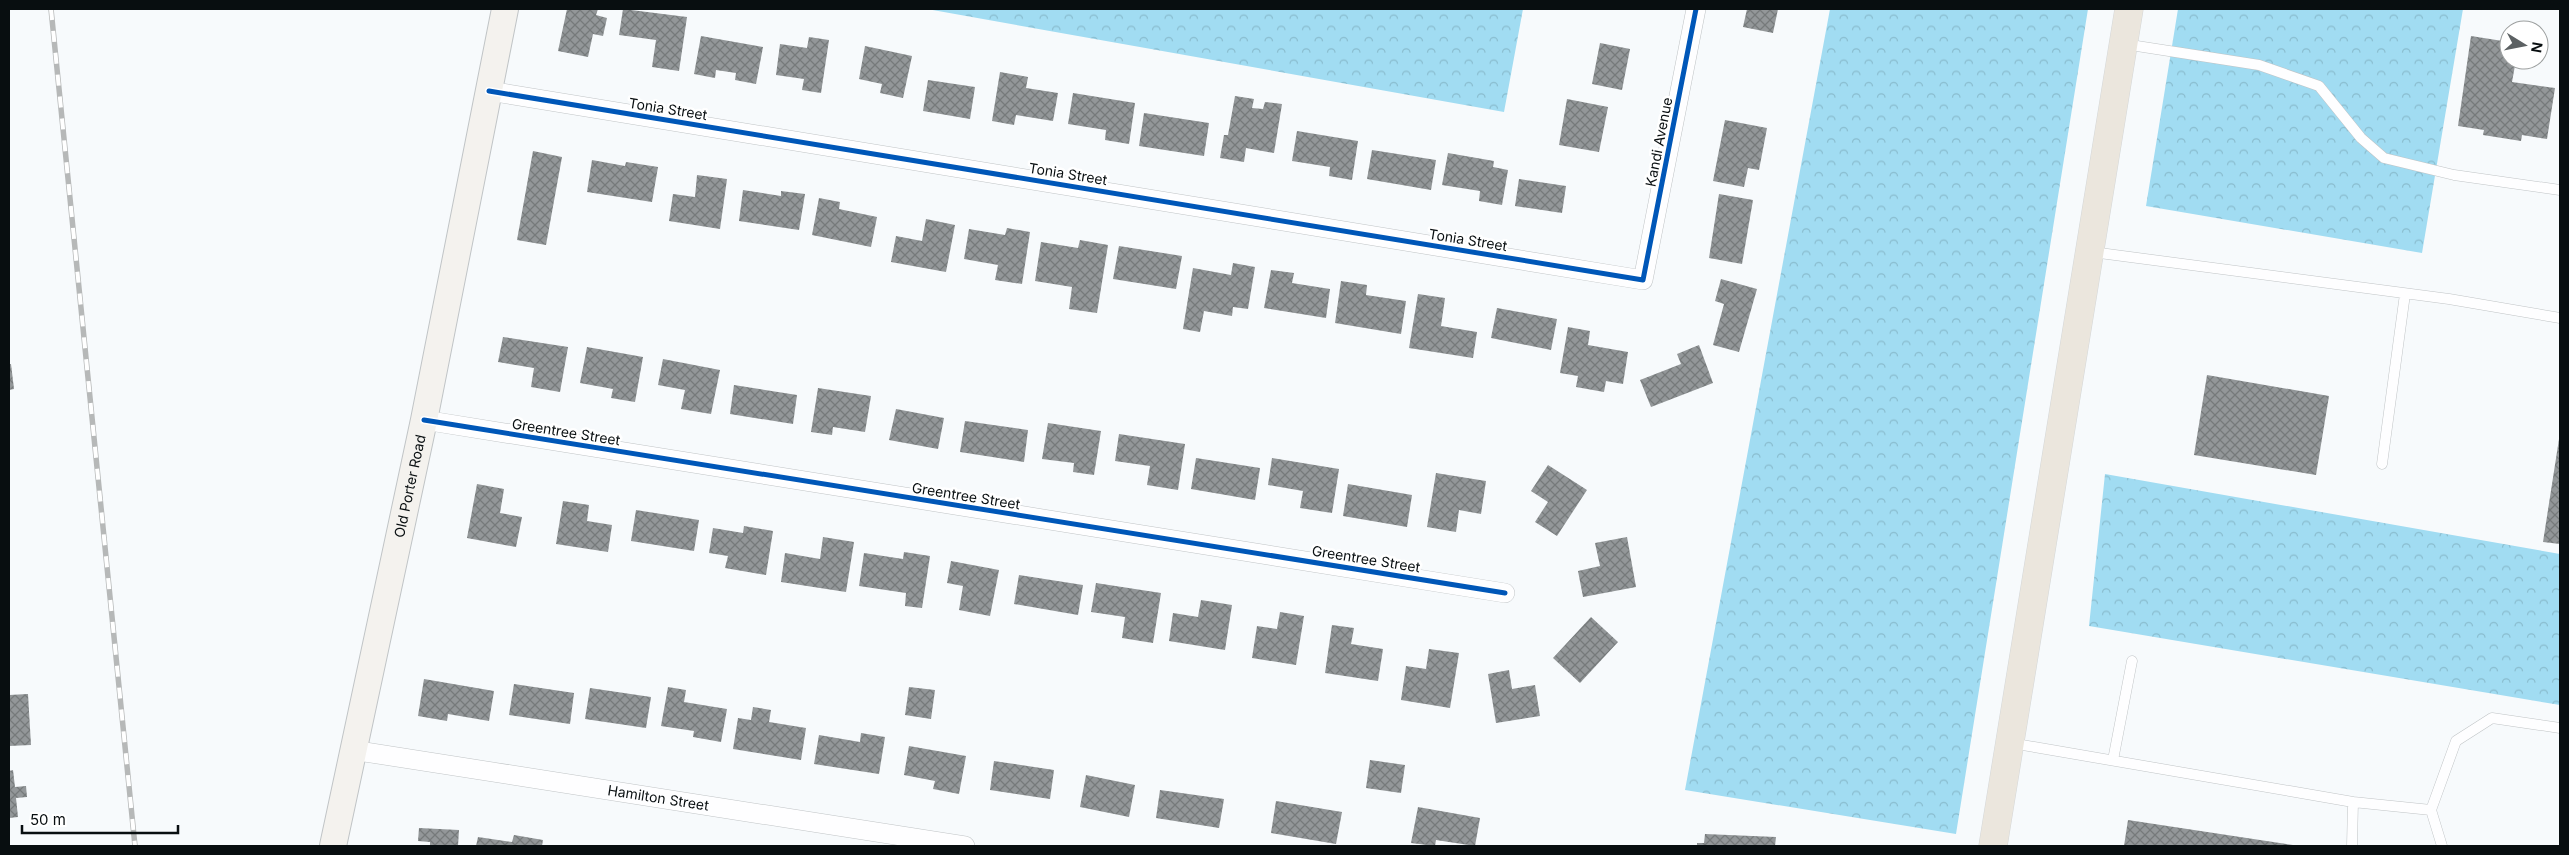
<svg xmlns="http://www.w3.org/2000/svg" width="2569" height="855" font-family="Inter,sans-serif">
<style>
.forest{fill:url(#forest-crowns)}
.building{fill:url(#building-cross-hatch)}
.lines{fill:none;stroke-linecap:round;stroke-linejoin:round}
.lane-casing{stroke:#c0c4c6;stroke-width:11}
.street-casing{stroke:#c0c4c6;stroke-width:20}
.secondary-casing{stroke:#c0c4c6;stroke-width:28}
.primary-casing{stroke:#d4d7d8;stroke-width:29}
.lane{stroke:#fefeff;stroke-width:10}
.street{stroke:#fefeff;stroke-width:19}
.secondary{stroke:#f4f2ee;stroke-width:26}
.primary{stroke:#ebe6dd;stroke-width:28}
.rail-casing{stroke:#b6b8b8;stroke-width:5.5}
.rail{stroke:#fff;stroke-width:4;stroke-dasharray:11;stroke-linecap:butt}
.cycleway-casing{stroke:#fff;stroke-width:8}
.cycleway{stroke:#0057b8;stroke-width:5}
.labels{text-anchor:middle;stroke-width:5;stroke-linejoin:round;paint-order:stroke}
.street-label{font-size:14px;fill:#080e10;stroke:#fff}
</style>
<defs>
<pattern id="forest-crowns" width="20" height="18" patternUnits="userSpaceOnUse" patternTransform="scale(1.25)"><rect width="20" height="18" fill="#a1dcf2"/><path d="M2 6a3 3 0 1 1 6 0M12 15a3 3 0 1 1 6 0" fill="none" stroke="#89bcce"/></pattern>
<pattern id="building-cross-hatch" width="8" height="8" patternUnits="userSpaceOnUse" patternTransform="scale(1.25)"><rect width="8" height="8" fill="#939799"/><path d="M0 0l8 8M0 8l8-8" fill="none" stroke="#767a7b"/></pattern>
</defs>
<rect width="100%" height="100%" fill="#f7fafc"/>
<path class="forest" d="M927 9H1523L1504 112Z
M1830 9H2088L1956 834 1685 790Z
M2178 9H2463L2422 253 2146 206Z
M2105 474 2560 554V705L2089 626Z"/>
<path class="building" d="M567 9H598L596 15 607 18 603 36 593 34 588 57 558 51Z
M623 9 687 17 679 71 652 67 656 40 619 35Z
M1747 9H1778L1773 33 1743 27Z
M701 36 763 47 756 84 735 80 736 73 716 70 715 78 694 74Z
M2471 36 2509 42V60H2516L2512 82 2555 88 2547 139 2522 135 2521 141 2483 135 2484 130 2458 126Z
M809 37 829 40 821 93 802 90 804 79 776 75 780 44 807 48Z
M1600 43 1630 49 1622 90 1592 84Z
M865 46 912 56 903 98 880 93 882 84 859 79Z
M1000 72 1028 77 1026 88 1058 93 1053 121 1016 115 1014 125 992 121Z
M928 80 975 87 970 119 923 111Z
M1073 93 1135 103 1129 144 1105 140 1106 130 1068 124Z
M1235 96 1254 99 1252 108 1263 109 1265 102 1282 104 1274 153 1246 148 1244 162 1220 158 1224 135H1228Z
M1567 99 1608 107 1599 152 1559 145Z
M1144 113 1209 123 1204 156 1139 146Z
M1725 120 1767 128 1759 170 1748 168 1744 187 1713 181Z
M1297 131 1358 141 1352 180 1329 176 1330 167 1292 161Z
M1372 150 1436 160 1431 190 1367 179Z
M533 151 562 157 546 245 517 240Z
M1448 153 1494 161 1493 167 1508 170 1502 205 1479 201 1480 191 1442 185Z
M592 160 625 166 626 162 658 167 652 202 587 192Z
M697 175 727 179 720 229 669 221 673 194 695 197Z
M1519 179 1566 186 1562 213 1515 206Z
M743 190 781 196V191L805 194 799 230 739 221Z
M1719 194 1753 200 1742 264 1709 258Z
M819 198 840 202 839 209 877 217 871 247 812 235Z
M926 219 955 225 946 272 891 262 896 236 922 241Z
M1007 228 1030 232 1022 284 995 280 998 265 964 259 969 229 1005 235Z
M1080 240 1108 245 1097 313 1069 309 1072 287 1035 281 1041 242 1078 248Z
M1119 246 1182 256 1176 289 1113 279Z
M1233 263 1255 267 1248 309 1233 307 1232 316 1204 311 1200 332 1183 329 1193 268 1231 275Z
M1271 270 1294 273 1292 283 1330 289 1326 318 1264 308Z
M1721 279 1757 289 1739 352 1713 345 1724 304 1715 301Z
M1341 281 1367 285 1366 295 1406 301 1401 334 1335 323Z
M1418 294 1445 298 1441 326 1477 332 1473 358 1409 348Z
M1497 308 1557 319 1551 350 1491 338Z
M1568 327 1590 331 1588 345 1628 352 1623 384 1606 381 1604 392 1576 387 1578 376 1560 373Z
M503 337 568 347 560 392 531 387 534 368 498 362Z
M1699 345 1713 383 1651 407 1640 380 1681 364 1677 354Z
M587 347 643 357 635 402 611 398 613 389 580 383Z
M663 359 720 370 711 414 681 409 685 390 658 385Z
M9 364H11L14 389 9 390Z
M2207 375 2329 396 2316 475 2194 455Z
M734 385 797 395 793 424 730 414Z
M818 388 871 396 865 432 833 427 832 435 811 432Z
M896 409 944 418 938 449 889 440Z
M965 421 1028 430 1024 462 960 452Z
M1048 423 1101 431 1094 475 1073 472 1074 463 1042 459Z
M1119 434 1185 444 1178 490 1147 485 1150 466 1115 461Z
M2559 439H2560V544L2543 542Z
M1196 458 1260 468 1255 500 1191 489Z
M1272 458 1339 469 1332 513 1300 508 1303 491 1268 485Z
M1548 465 1587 490 1557 536 1535 522 1548 502 1531 491Z
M1436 473 1486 481 1481 514 1459 510 1456 532 1427 527Z
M477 484 504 489 500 513 522 517 516 547 467 538Z
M1348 484 1412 495 1407 527 1343 516Z
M563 501 589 505 587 521 612 525 608 552 556 544Z
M636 510 699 520 694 551 631 541Z
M744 526 773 531 766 575 725 568 728 556 709 553 713 528 743 533Z
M823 537 854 542 846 592 781 582 785 553 820 559Z
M1627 537 1636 587 1583 597 1578 571 1600 566 1595 543Z
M904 552 930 556 922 608 905 606 906 593 859 586 864 553 903 559Z
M951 561 999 570 990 616 959 610 963 586 947 583Z
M1019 575 1083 585 1078 615 1014 604Z
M1096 583 1161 593 1153 643 1122 638 1125 617 1091 612Z
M1201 600 1232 605 1225 650 1169 641 1173 613 1198 617Z
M1280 612 1304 616 1296 665 1252 658 1257 626 1277 629Z
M1591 617 1618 642 1580 683 1553 658Z
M1332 625 1354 628 1351 644 1383 649 1378 681 1325 673Z
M1429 649 1459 653 1450 708 1401 700 1406 666 1426 669Z
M1509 670 1512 689 1535 685 1540 716 1496 723 1488 674Z
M424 679 494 691 489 721 448 714 447 721 418 716Z
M514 684 574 693 570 724 509 715Z
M668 687 686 690 684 702 727 709 721 742 693 737 694 731 661 726Z
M909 687 935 690 931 719 905 715Z
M590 688 651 697 646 728 585 719Z
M28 694 31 745 9 746V695Z
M753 707 771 710 769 722 806 728 801 760 733 749 738 718 751 720Z
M861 733 885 737 879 774 814 764 819 735 860 742Z
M909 746 966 756 959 794 933 789 935 781 904 775Z
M1370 760 1405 765 1401 793 1366 788Z
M994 761 1054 770 1050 799 990 790Z
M13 770 15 787 26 786 27 797 16 798 18 817 9 818V771Z
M1086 775 1135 785 1129 817 1080 807Z
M1160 790 1224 799 1219 828 1156 818Z
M1276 801 1342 812 1336 844 1271 833Z
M1418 807 1480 818 1475 846 1436 840 1435 846 1411 843Z
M2128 820 2293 845V846H2124Z
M419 828 459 830 458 846H430V842L418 841Z
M1705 834 1776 837 1775 846H1697V843H1704Z
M514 835 543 840 542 846H476L478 837 512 842Z"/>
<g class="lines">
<defs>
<path id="lane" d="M2124 44 2259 65 2319 86 2361 138 2384 158 2454 175 2560 190
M2092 252 2449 299 2560 318
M2382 464 2405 294
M2011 743 2353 802 2352 846
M2113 760 2132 661
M2353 802 2431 810
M2442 846 2431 810 2456 741 2492 718 2560 728"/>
<g id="street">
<path d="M489 91 1643 280 1696 9"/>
<path d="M424 420 1505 593"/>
<path id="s1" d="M352 750 965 846"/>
</g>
<g id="secondary">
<path id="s2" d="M333 846 424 420 505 9"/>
</g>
<path id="primary" d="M1993 846 2129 9"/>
</defs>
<use href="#lane" class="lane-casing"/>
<use href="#street" class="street-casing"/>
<use href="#secondary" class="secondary-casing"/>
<use href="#primary" class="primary-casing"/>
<use href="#lane" class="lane"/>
<use href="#street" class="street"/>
<use href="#secondary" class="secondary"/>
<use href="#primary" class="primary"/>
<defs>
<path id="rail" d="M51 9 135 846"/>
</defs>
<use href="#rail" class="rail-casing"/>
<use href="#rail" class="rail"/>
<defs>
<path id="cycleway" d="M489 91 1643 280 1696 9
M424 420 1505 593"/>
</defs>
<use href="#cycleway" class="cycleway-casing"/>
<use href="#cycleway" class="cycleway"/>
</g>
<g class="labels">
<g class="street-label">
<text transform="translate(668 109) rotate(9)" y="5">Tonia Street</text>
<text transform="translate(1659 142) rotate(-79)" y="5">Kandi Avenue</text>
<text transform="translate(1068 174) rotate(9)" y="5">Tonia Street</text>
<text transform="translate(1468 240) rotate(9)" y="5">Tonia Street</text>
<text transform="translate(566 432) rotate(9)" y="5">Greentree Street</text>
<text dy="5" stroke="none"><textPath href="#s2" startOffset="368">Old Porter Road</textPath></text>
<text transform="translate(966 496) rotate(9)" y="5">Greentree Street</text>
<text transform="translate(1366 559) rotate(9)" y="5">Greentree Street</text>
<text dy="5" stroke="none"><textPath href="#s1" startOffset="310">Hamilton Street</textPath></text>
</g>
</g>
<rect width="2569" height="855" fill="none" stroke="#080e10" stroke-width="20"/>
<g transform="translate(2524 45) rotate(100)"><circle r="24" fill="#ffffff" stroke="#9c9f9f"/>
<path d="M0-4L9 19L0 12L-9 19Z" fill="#5c6163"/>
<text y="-8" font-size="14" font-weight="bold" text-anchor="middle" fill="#080e10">N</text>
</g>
<path d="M22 825v8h156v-8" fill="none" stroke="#080e10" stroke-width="2.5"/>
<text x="30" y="825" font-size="15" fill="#080e10" stroke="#ffffff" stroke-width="4" paint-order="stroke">50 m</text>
</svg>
